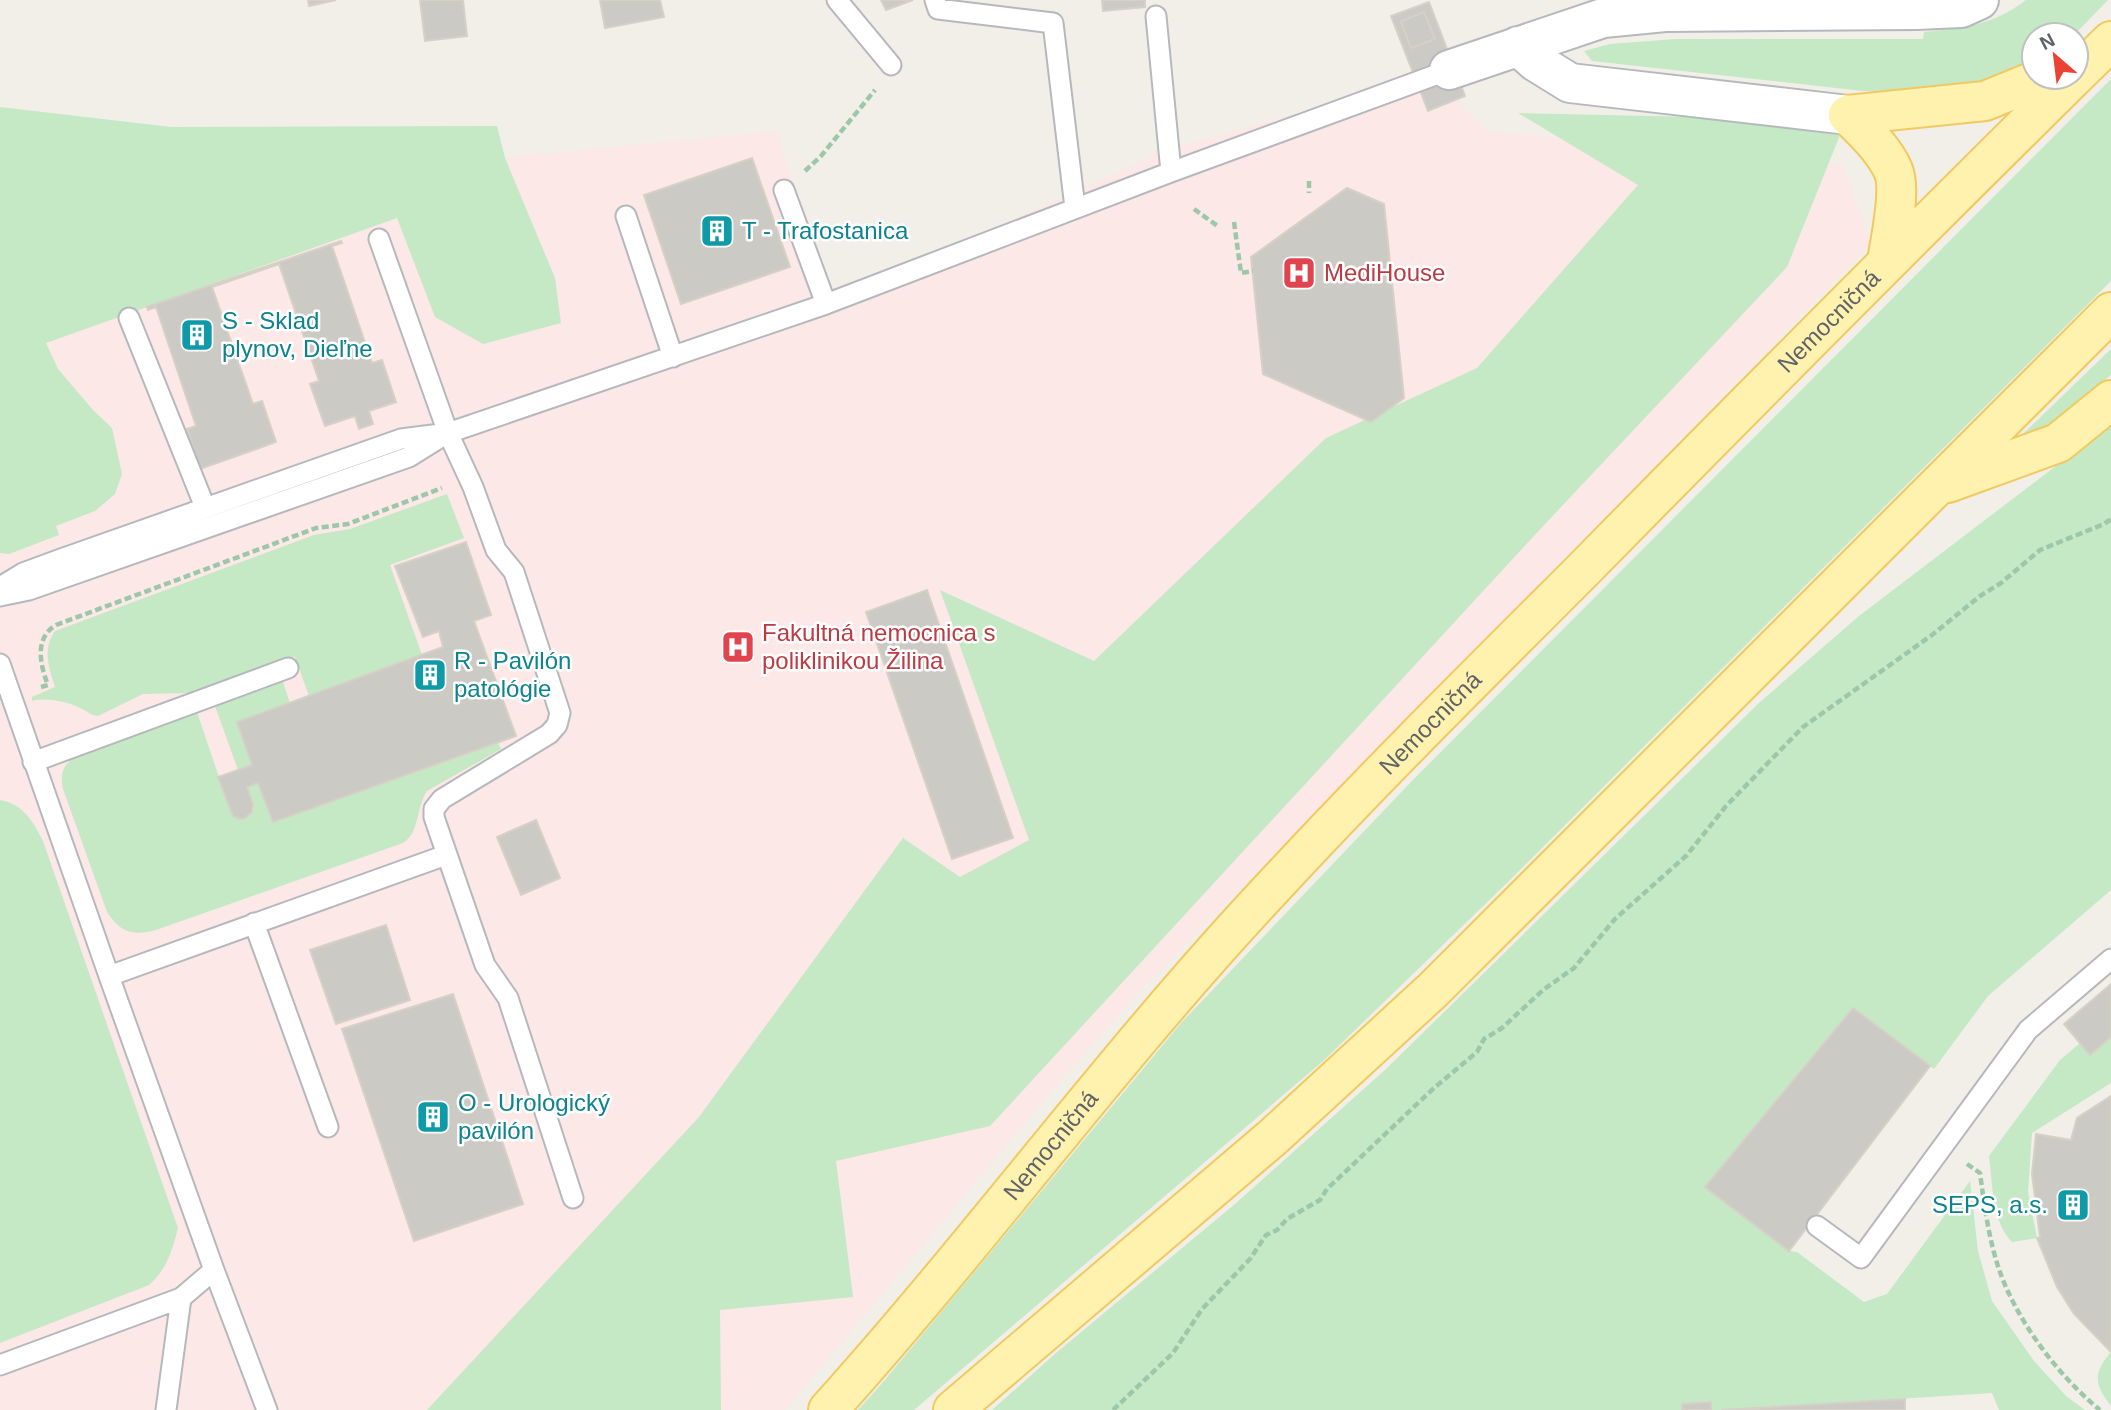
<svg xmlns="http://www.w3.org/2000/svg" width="2111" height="1410" font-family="Arial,sans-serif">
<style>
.medical{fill:#fce8e6}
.green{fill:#c5e8c5}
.building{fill:#cccac5;stroke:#d6d1c6;stroke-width:2}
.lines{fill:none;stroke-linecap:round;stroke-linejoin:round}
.service-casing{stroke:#b5b8bc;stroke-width:23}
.minor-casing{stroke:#b5b8bc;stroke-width:42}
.primary-casing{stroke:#f2c960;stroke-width:42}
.path{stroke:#9cc7a9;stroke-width:4.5;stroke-dasharray:7 3.5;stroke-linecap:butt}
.service{stroke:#fff;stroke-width:19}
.minor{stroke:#fff;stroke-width:38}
.primary{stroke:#fff2af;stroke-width:38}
.labels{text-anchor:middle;stroke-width:5;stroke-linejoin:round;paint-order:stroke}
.culture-label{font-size:24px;fill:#0d838f;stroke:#fff;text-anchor:start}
.health-label{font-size:24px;fill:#be3a42;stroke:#fff;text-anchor:start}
.street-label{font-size:24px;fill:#5f6368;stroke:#fff}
</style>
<rect width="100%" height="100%" fill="#f1efe8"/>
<path class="medical" d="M1434 76 1487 131 1843 165 1871 244 1142 989 1058 1083 785 1410H0V207L777 131 827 304 1169 149Z"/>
<path class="green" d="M2026 0H2108L2074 35H2034V63L1979 84 1925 92 1863 91 1592 61 1584 51 1610 44 1676 39H1923L1924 32C1965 28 1993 25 2026 0Z
M2111 79V281L1508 882 1322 1062 914 1410H858L884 1381 1182 1022 1411 782Z
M0 107 171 127 497 126 505 158 555 278 561 323 483 344 435 317 397 218 46 343 58 369 93 410 112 428 122 474 115 494 95 511 56 526 59 535 9 554 0 553Z
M1518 113 1696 117 1840 135 1787 267 1545 524 990 1126 836 1161 853 1297 720 1310 721 1410H427L699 1117 903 838 960 877 1029 840 940 590 1094 661 1326 438 1477 368 1638 185Z
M2111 349V375L1997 467 1994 462Z
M2111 424V890L1988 996 1934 1069 1852 1008 1705 1187 1789 1251 1797 1252 1864 1302 1887 1294 1970 1181 1978 1251 1992 1301 2034 1361 2066 1396 2085 1410H1999L1992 1393 1721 1410H1711V1402L1682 1404V1410H992L1056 1353 1235 1204 1385 1070 1760 702 1859 616Z
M447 494 464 538 390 565 422 655 309 696 295 657 193 693 143 694 98 716C90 715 89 712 82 709 69 702 47 697 32 701V697L55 687C49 668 42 649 55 631L314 535 350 529Z
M283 682 290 703 237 722 252 765 238 770 215 706Z
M197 712 231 813 240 819 249 816 254 809 247 787 258 783 273 822 498 743 501 749 427 791C416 807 420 833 403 843L156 930C132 936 121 933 107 912L63 789C60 775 62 767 73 758Z
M0 800C23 804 33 821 43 841L178 1228C172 1251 167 1269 149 1285L0 1343Z
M2111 1037V1083L2032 1133 2028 1192 2037 1238 2012 1242C1991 1220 1993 1185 1989 1156L2060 1060 2080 1043 2090 1055Z
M2110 1353H2111V1406C2094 1384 2093 1374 2110 1353Z"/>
<path class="building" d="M308 0H336L309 6Z
M420 0H463L467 36 425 41Z
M600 0H660L664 17 605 28Z
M881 0H913L886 10Z
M1102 0H1145V7L1103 11Z
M1429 2 1465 96 1428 111 1391 16Z
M1424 12 1435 39 1411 48 1401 21Z
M752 158 790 267 681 304 644 195Z
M1347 188 1384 204 1404 398 1371 422 1263 374 1251 257Z
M341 241 342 243 332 246 372 363 382 360 396 402 369 411 373 424 359 429 355 416 325 426 310 384 319 381 279 264 212 287 253 404 262 401 276 442 200 469 187 429 196 426 156 307 148 310 147 307Z
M466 542 491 615 474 621 516 736 273 822 258 783 247 787 253 804 252 812 245 818 240 819 233 816 218 777 252 765 237 722 443 647 439 631 423 637 395 566Z
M927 590 1013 838 952 859 866 612Z
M536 820 560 878 521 895 497 837Z
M386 925 410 1000 336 1024 310 950Z
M2111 984V1037L2090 1055 2064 1024Z
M453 994 523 1204 414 1241 342 1029Z
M1853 1008 1930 1066 1789 1251 1705 1187Z
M2111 1096V1352L2074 1314 2057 1287 2037 1238 2040 1237 2032 1174 2036 1134 2071 1140 2077 1118Z
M1905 1399V1410H1721Z
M1711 1402V1410H1682V1404Z"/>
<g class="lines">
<defs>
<path id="service" d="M837 0 891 65
M935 0 938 9 1053 23 1075 208
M1156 16 1171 172
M784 190 826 304
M626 216 673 357
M379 239 448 433 473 487 496 550 514 572 560 713 557 725 549 734 442 799 434 809V817L485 965 508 998 573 1198
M129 318 205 507
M0 587 23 573 61 559 401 439 448 433 826 304 1171 172 1449 70
M0 596 29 590 409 457 441 437
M0 664 109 976 214 1270 267 1410
M33 762 288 668
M254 923 328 1127
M109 976 446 855
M1817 1226 1861 1258 2028 1030 2111 959
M0 1365 181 1298 214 1270
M166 1410 181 1298"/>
<path id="minor" d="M1518 46 1536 62 1570 83 1848 115
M1449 70 1603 18 1665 12 1916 10 1961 8 1979 0"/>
<g id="primary">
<path d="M2076 75 2111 41"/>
<path d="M1848 115 1985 101 2044 77"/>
<path d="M1848 115C1864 131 1883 148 1893 170 1902 190 1890 240 1887 262"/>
<path d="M1948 483 2058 443 2111 400"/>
<path id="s1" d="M828 1410C982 1239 1117 1053 1274 886 1374 778 1478 675 1582 571 1745 405 1909 240 2074 77"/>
<path d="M953 1410 1273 1137 1433 990 2111 312"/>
</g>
</defs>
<use href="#service" class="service-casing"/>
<use href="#minor" class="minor-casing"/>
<use href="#primary" class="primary-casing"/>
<path class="path" d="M805 171 821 156 875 90
M1309 181V193
M1194 209 1219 227
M1234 222 1241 273 1253 271
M41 687 48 685C40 665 34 638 56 625L316 528 348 524 442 488
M1967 1164 1980 1173C1984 1203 1988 1234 1997 1263 2013 1316 2057 1375 2100 1410
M1113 1410 1173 1353 1202 1309 1250 1259 1266 1235 1277 1230 1287 1219 1320 1200 1327 1189 1434 1088 1477 1052 1484 1039 1502 1028 1543 990 1574 968 1615 919 1687 855 1726 806 1803 727 1932 635 1980 596 2001 583 2040 550 2104 524 2111 519"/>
<use href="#service" class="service"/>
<use href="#minor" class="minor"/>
<use href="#primary" class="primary"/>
</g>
<defs>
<symbol id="building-square" viewBox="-11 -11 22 22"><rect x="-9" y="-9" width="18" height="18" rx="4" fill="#0f9aa8" stroke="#fff"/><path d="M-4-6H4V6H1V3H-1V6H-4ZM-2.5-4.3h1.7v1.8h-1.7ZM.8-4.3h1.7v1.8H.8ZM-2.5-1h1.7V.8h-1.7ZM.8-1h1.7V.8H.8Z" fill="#fff"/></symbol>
<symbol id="hospital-square" viewBox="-11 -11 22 22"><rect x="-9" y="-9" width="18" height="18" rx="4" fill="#e0444e" stroke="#fff"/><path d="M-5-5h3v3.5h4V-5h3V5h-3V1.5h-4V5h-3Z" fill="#fff"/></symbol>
</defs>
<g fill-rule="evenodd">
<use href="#building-square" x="698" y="212" width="38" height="38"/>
<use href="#hospital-square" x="1280" y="254" width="38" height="38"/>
<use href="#building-square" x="178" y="316" width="38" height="38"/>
<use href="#hospital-square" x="719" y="628" width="38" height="38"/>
<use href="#building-square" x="411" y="656" width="38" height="38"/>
<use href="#building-square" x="414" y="1098" width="38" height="38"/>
<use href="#building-square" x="2054" y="1186" width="38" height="38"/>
</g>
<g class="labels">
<g class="culture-label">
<text x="742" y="239">T - Trafostanica</text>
<text x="222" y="329">S - Sklad<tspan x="222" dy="28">plynov, Dieľne</tspan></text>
<text x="454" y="669">R - Pavilón<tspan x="454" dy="28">patológie</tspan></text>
<text x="458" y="1111">O - Urologický<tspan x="458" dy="28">pavilón</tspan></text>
<text x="2048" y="1213" text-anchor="end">SEPS, a.s.</text>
</g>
<g class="health-label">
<text x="1324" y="281">MediHouse</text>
<text x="762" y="641">Fakultná nemocnica s<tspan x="762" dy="28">poliklinikou Žilina</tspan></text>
</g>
<g class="street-label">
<text dy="8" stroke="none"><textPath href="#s1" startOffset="1480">Nemocničná</textPath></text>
<text dy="8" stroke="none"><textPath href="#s1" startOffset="914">Nemocničná</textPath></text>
<text dy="8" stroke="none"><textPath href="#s1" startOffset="346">Nemocničná</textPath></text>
</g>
</g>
<g transform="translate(2055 56) rotate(332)"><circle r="33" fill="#ffffff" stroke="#bfc1c3" stroke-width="2"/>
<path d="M0-5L12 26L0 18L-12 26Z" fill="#ea4335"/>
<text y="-10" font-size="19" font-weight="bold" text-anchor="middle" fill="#5f6368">N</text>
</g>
</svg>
